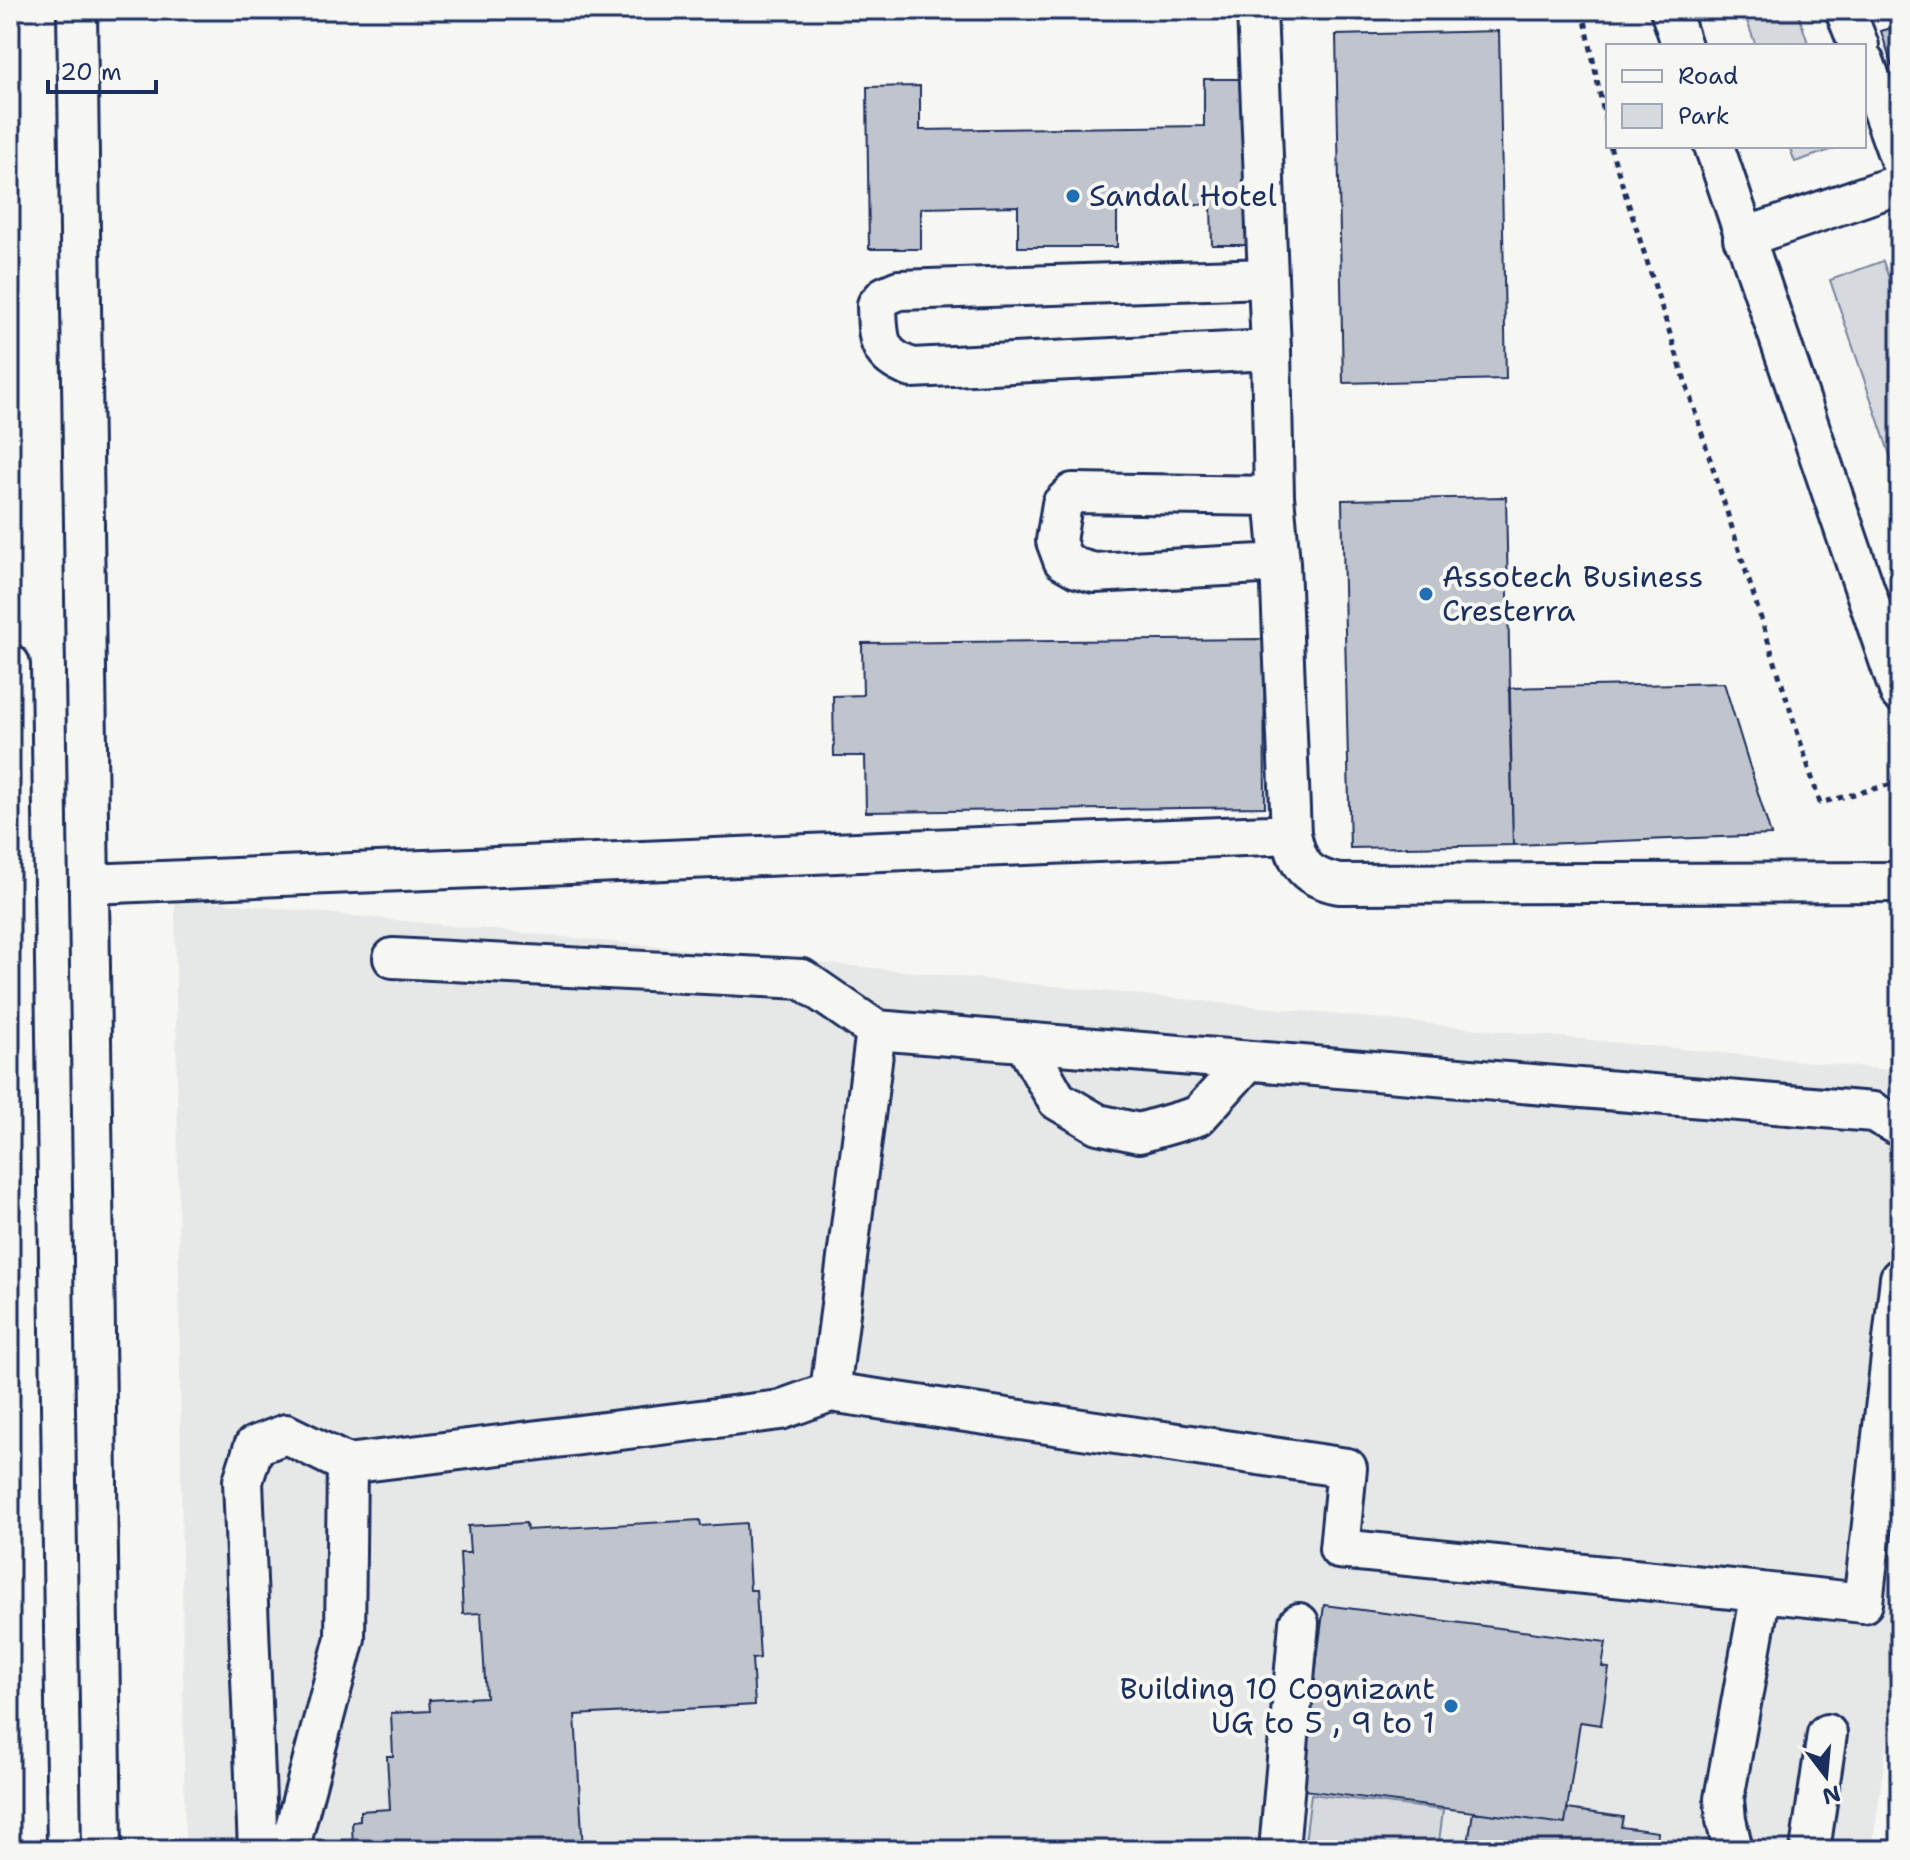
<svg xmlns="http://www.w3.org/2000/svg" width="1910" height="1860" font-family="'Shantell Sans',sans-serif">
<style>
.built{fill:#e6e7e7}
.green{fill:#d6d9dd;stroke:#78849e;stroke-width:2}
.building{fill:#c0c4cd;stroke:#1b2f5e;stroke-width:2}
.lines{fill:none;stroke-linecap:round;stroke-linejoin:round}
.minor-casing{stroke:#1b2f5e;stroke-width:44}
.path{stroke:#1b2f5e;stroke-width:5;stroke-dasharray:6 6;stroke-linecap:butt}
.minor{stroke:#f6f6f2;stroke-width:38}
.poi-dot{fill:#1f6fb2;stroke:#f6f6f2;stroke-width:3}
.labels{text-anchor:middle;stroke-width:8;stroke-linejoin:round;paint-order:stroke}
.poi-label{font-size:30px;fill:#1b2f5e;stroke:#f6f6f2;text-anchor:start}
</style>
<rect width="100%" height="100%" fill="#f6f6f2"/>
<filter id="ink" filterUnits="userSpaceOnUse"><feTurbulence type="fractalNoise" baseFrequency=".0125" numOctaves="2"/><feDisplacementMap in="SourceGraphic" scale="16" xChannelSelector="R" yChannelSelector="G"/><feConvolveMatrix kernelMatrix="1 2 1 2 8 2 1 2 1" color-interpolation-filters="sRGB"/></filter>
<g filter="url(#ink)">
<path class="built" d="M175 898 1900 1071V1648L1872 1850H185Z"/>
<path class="green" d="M1743 10H1797L1809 46H1756Z
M1789 146H1842L1795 162Z
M1883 261 1900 311V484L1830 280Z
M1311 1794 1443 1810 1438 1850H1304Z"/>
<path class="building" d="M1875 10H1900V73L1898 65 1892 66 1881 31 1895 27 1890 13 1877 18Z
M1499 31 1506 379 1343 383 1336 35Z
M1204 79H1256L1258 245H1212L1211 204 1117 205V247H1018V206L921 208V249H869L867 87 920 86V130L1204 126Z
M1506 497 1513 845 1350 848 1342 500Z
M1264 639 1265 807 866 812 865 756H834L833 696 863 695 862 643Z
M1724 683 1771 835 1513 845 1509 688Z
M700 1520 701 1526 746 1523 750 1590H756L760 1658 752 1659 755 1705 575 1715 583 1850H353L352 1822 360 1821V1811L390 1809 387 1756H393L391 1713 430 1711 429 1700 486 1697 481 1613 463 1614 460 1553H470L468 1526 526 1523 527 1530Z
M1324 1605 1606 1642 1602 1667 1609 1668 1601 1725 1580 1722 1565 1824 1296 1789 1301 1689 1313 1690Z
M1567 1809 1623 1817 1621 1827 1658 1832 1656 1850H1467L1473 1812 1565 1824Z"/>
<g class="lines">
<defs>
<path id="minor" d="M77 10 102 1850
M1257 10 1271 350 1274 496 1280 563 1291 834C1298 866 1306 877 1339 884L1900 882
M1670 10 1682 46
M1845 10 1859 46
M1864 61 1900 160
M1714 146 1900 693
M1743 238 1900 184
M1268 278 899 290 885 296 877 305C878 339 877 356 912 368L1271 350
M1274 496 1073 493 1062 504 1056 541 1063 560 1077 568 1094 573 1280 563
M10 664 26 1850
M89 884 1291 834
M393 958 802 979 876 1030
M1024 1042 1057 1100 1098 1124 1139 1133 1198 1116 1248 1061
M830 1392 876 1030 1873 1112 1900 1127
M258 1850 243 1481 254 1446 286 1434 347 1464
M289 1850 345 1638 347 1464 780 1410 830 1392 1347 1468 1339 1549 1761 1592
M1279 1850 1299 1623
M1733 1850 1726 1820 1724 1799 1761 1592 1863 1603 1900 1278
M1810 1850 1827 1734"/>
</defs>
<use href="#minor" class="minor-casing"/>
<path class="path" d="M1583 10 1608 134
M1610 146 1820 803 1900 782"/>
<use href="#minor" class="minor"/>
</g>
</g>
<g class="poi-dot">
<circle cx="1073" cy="196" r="8"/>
<circle cx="1426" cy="594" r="8"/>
<circle cx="1451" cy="1706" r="8"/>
</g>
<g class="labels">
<g class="poi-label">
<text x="1089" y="206">Sandal Hotel</text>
<text x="1442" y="587">Assotech Business<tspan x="1442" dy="34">Cresterra</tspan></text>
<text x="1435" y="1699" text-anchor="end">Building 10 Cognizant<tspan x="1435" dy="34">UG to 5 , 9 to 1</tspan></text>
</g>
</g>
<rect width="1910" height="1860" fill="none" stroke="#f6f6f2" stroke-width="40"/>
<rect x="20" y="20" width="1870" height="1820" fill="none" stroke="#1b2f5e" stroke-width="3" filter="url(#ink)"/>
<rect x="1606" y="44" width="260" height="104" fill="#f6f6f2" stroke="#9ea6b7" stroke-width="2"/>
<rect x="1622" y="70" width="40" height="12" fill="#f6f6f2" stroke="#9ea6b7" stroke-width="2"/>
<text x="1678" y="84" font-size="24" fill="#1b2f5e">Road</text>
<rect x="1622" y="104" width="40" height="24" fill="#d6d9dd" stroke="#9ea6b7" stroke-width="2"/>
<text x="1678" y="124" font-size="24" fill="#1b2f5e">Park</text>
<g transform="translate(1826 1776) rotate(164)" stroke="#f6f6f2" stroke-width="6" paint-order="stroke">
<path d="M0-6L14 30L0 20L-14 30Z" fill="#1b2f5e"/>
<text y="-12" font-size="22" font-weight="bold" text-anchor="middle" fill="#1b2f5e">N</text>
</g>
<path d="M48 80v12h108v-12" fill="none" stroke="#1b2f5e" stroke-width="4"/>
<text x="60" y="80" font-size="24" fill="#1b2f5e" stroke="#f6f6f2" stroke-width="6" paint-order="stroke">20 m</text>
</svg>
